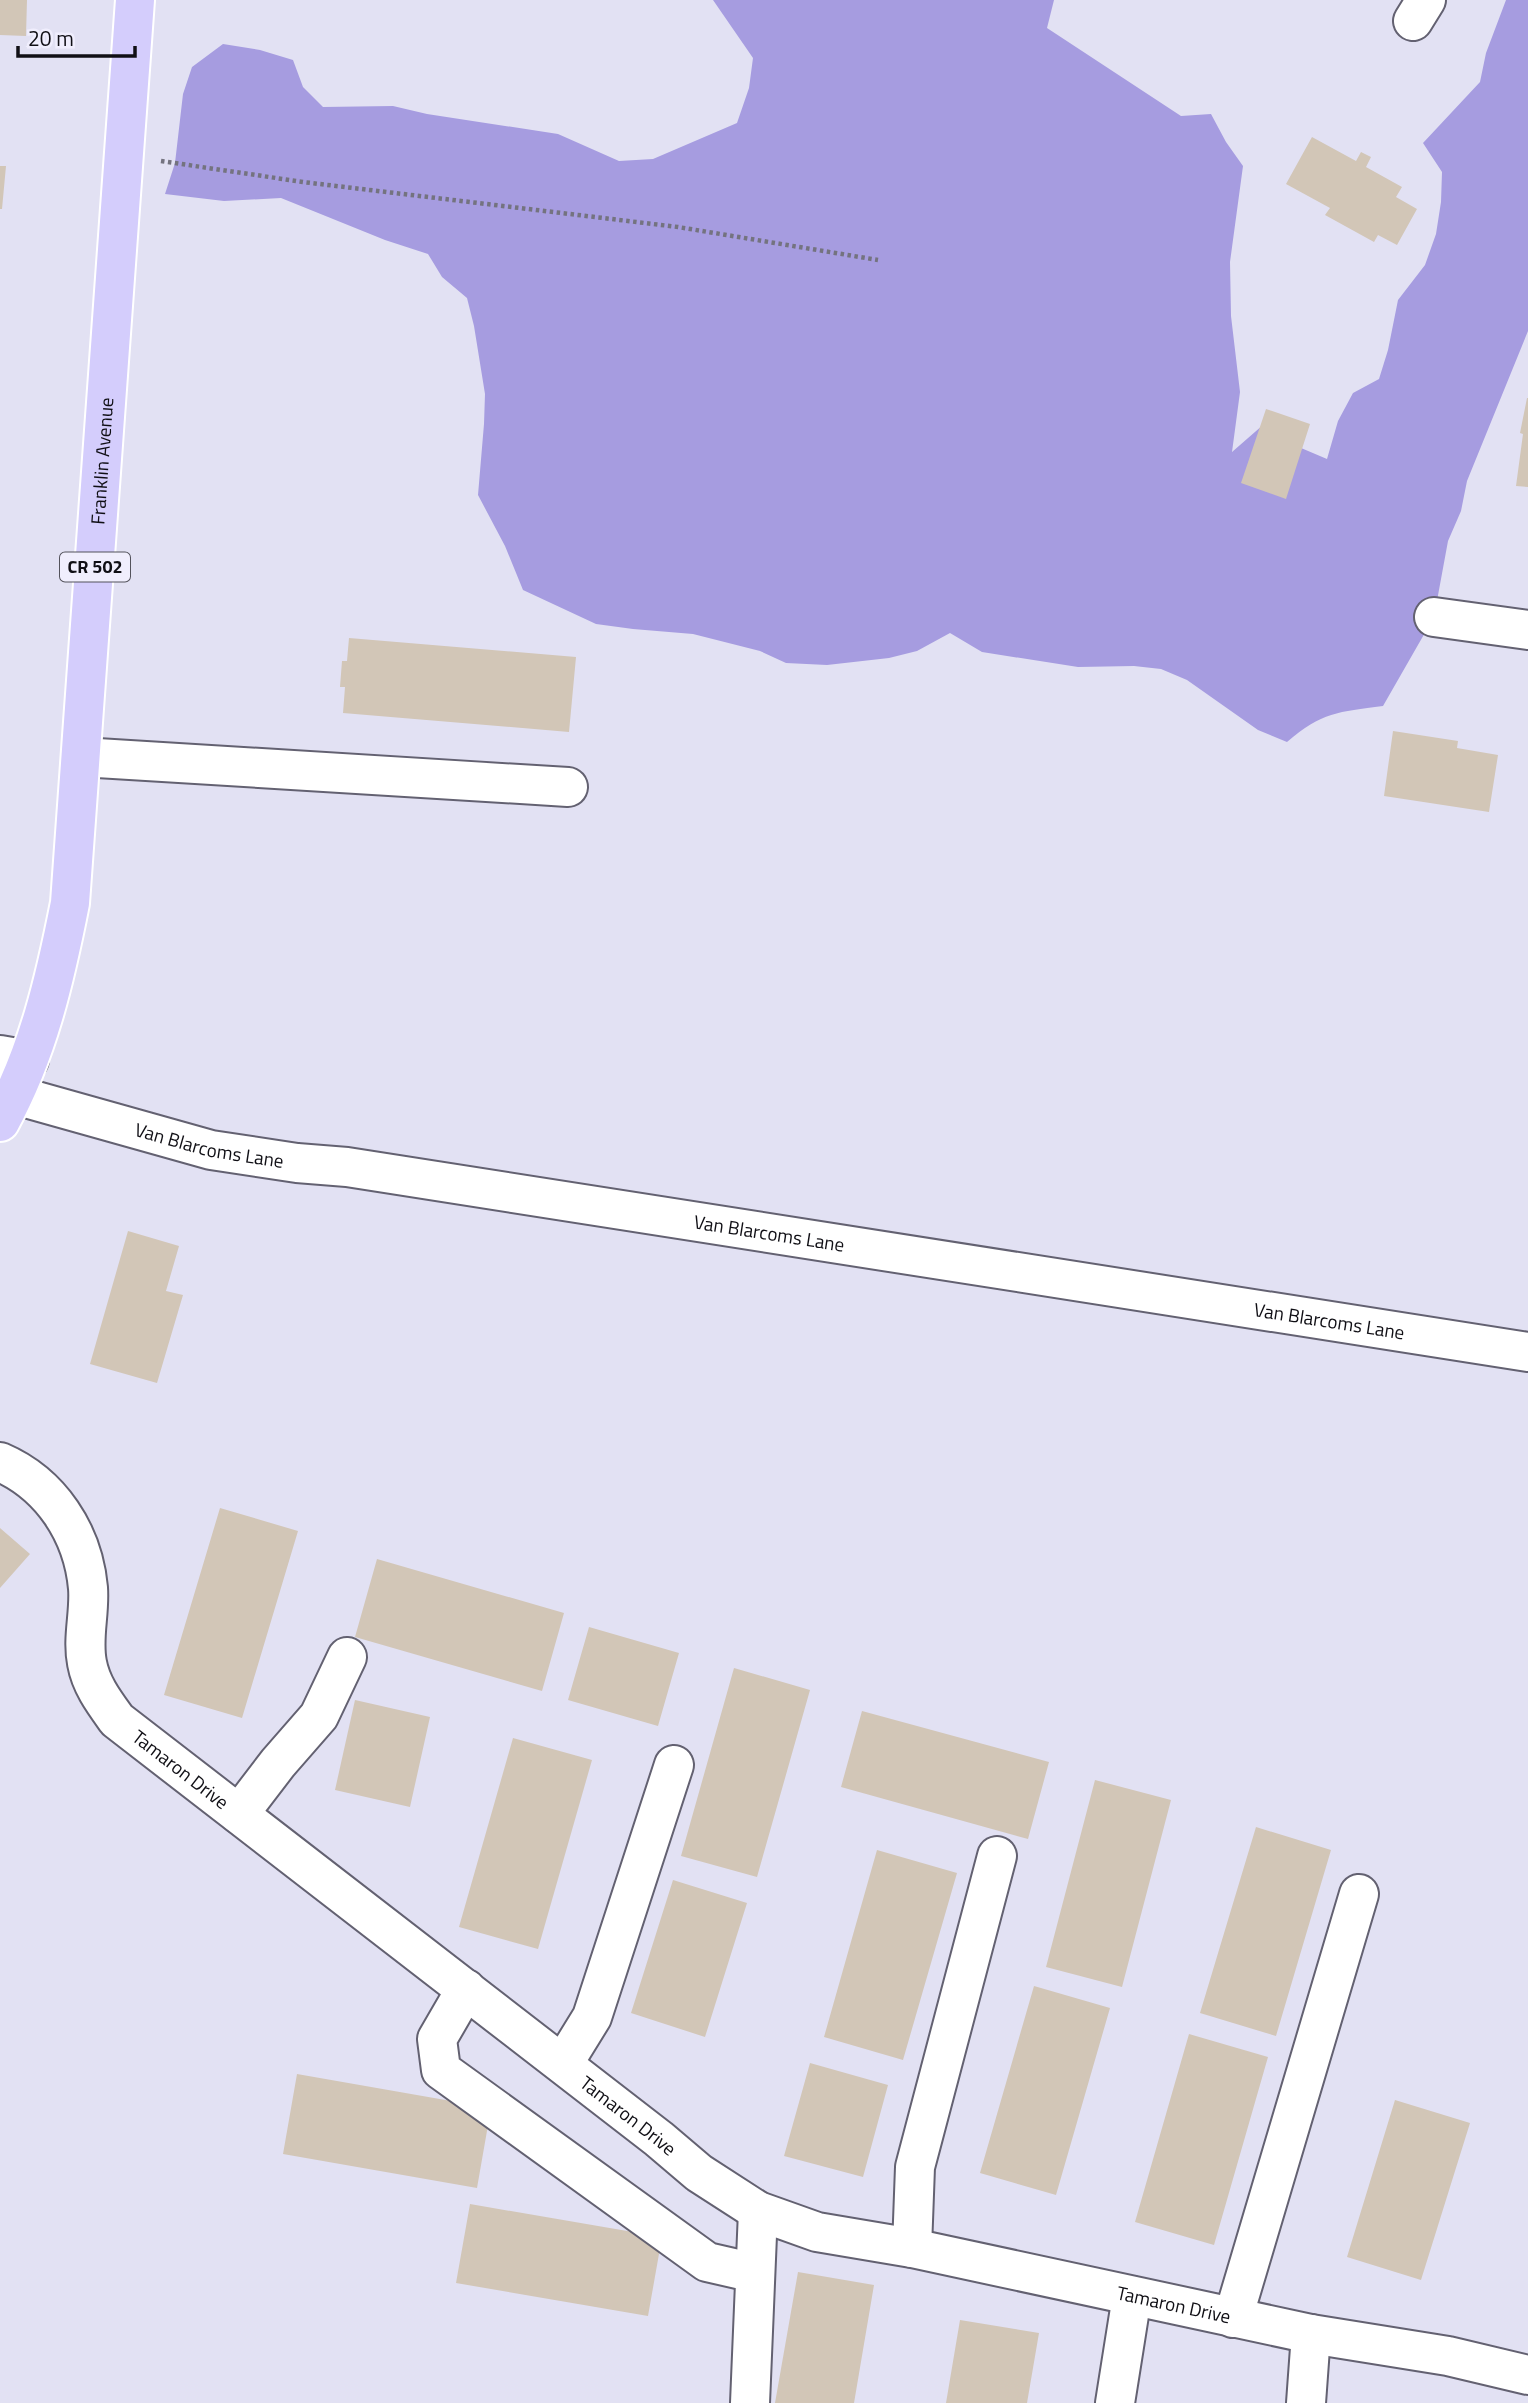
<svg xmlns="http://www.w3.org/2000/svg" width="1528" height="2403" font-family="'Titillium Web',sans-serif">
<style>
.forest{fill:#a69ce0}
.building{fill:#d2c6b7}
.lines{fill:none;stroke-linecap:round;stroke-linejoin:round}
.minor-casing{stroke:#636171;stroke-width:42}
.major-casing{stroke:#fff;stroke-width:42}
.path{stroke:#74737f;stroke-width:4.5;stroke-dasharray:3.5 3.5;stroke-linecap:butt}
.minor{stroke:#fff;stroke-width:38}
.major{stroke:#d4cdfc;stroke-width:38}
.labels{text-anchor:middle;stroke-width:5;stroke-linejoin:round;paint-order:stroke}
.shield{fill:#f0eefd;stroke:#53525b;stroke-width:2}
.shield-label{font-size:18px;font-weight:bold;fill:#100f15}
.street-label{font-size:19px;fill:#100f15;stroke:#f0eefd}
</style>
<rect width="100%" height="100%" fill="#e2e1f3"/>
<path class="forest" d="M713 0H1054L1047 28 1181 116 1211 114 1226 142 1243 166 1230 262 1231 316 1240 392 1232 452 1271 418 1294 445 1327 459 1338 421 1353 393 1379 379 1388 350 1398 300 1425 265 1436 234 1441 202 1442 172 1423 143 1480 82 1486 53 1506 0H1528V331L1467 481 1461 511 1448 541 1434 617 1383 706C1338 712 1322 712 1287 742L1258 730 1187 680 1161 669 1134 666 1078 667 982 652 950 633 917 651 889 658 827 665 786 663 760 651 693 634 633 629 596 624 523 590 505 546 478 495 484 424 485 394 474 326 467 298 442 277 428 254 385 240 281 198 224 201 165 194 175 163 183 94 192 67 223 44 260 50 293 60 303 87 323 107 393 106 427 114 558 134 619 161 653 159 737 123 749 88 753 58Z"/>
<path class="building" d="M0 0H27L26 36 0 35Z
M1312 137 1356 161 1361 152 1371 157 1366 167 1402 187 1396 197 1417 209 1397 245 1378 235 1374 242 1325 215 1330 208 1286 184Z
M0 166H6L2 209H0Z
M1527 398H1528V487L1516 486 1523 434 1520 433Z
M1266 409 1310 424 1286 499 1241 483Z
M349 638 576 657 569 732 343 713 345 687H340L342 661H347Z
M1393 731 1458 741 1457 748 1498 755 1489 812 1384 796Z
M128 1231 179 1246 166 1291 183 1295 157 1383 90 1364Z
M220 1508 298 1531 242 1718 164 1695Z
M0 1528 30 1554 0 1588Z
M377 1559 564 1613 542 1691 355 1637Z
M589 1627 679 1653 658 1726 568 1700Z
M734 1668 810 1690 757 1877 681 1856Z
M355 1700 430 1717 410 1807 335 1790Z
M862 1711 1049 1762 1028 1839 841 1787Z
M513 1738 592 1760 538 1949 459 1927Z
M1095 1780 1171 1800 1122 1987 1046 1967Z
M1256 1827 1331 1850 1276 2036 1200 2013Z
M877 1850 957 1873 903 2060 824 2037Z
M673 1880 747 1903 705 2037 631 2013Z
M1034 1986 1110 2008 1056 2195 980 2173Z
M1189 2034 1268 2057 1214 2245 1135 2222Z
M810 2063 888 2085 863 2177 784 2156Z
M297 2074 491 2108 477 2188 283 2154Z
M1395 2100 1470 2123 1421 2280 1347 2257Z
M470 2204 662 2237 648 2316 456 2283Z
M798 2272 874 2285 854 2403H775Z
M960 2320 1039 2333 1027 2403H946Z"/>
<g class="lines">
<defs>
<g id="minor">
<path d="M1413 21 1426 0"/>
<path d="M1434 617 1528 630"/>
<path d="M81 757 568 787"/>
<path d="M0 1055 29 1060"/>
<path id="s1" d="M15 1095 211 1150 297 1163 347 1167 1528 1352"/>
<path id="s2" d="M0 1462C51 1484 83 1533 88 1588 90 1613 82 1638 87 1663 91 1685 104 1702 117 1720L659 2139 699 2173 758 2211 817 2232 912 2248 1311 2334 1448 2356 1528 2375"/>
<path d="M239 1814 278 1763 319 1716 347 1657"/>
<path d="M466 1989 437 2039 441 2070 707 2262 755 2273"/>
<path d="M563 2064 592 2017 674 1765"/>
<path d="M912 2248 915 2167 997 1856"/>
<path d="M1233 2318 1359 1894"/>
<path d="M750 2403 758 2211"/>
<path d="M1115 2403 1132 2296"/>
<path d="M1306 2403 1311 2334"/>
</g>
<g id="major">
<path id="s3" d="M0 1122C38 1053 55 979 70 903L135 0"/>
</g>
</defs>
<use href="#minor" class="minor-casing"/>
<use href="#major" class="major-casing"/>
<path class="path" d="M161 161 303 182 678 227 878 260"/>
<use href="#minor" class="minor"/>
<use href="#major" class="major"/>
</g>
<g class="labels">
<rect class="shield" x="60" y="552.5" width="70" height="29" rx="5"/>
<g class="shield-label">
<text x="95" y="573">CR 502</text>
</g>
<g class="street-label">
<text dy="7" stroke="none"><textPath href="#s3" startOffset="674">Franklin Avenue</textPath></text>
<text dy="7" stroke="none"><textPath href="#s1" startOffset="201">Van Blarcoms Lane</textPath></text>
<text dy="7" stroke="none"><textPath href="#s1" startOffset="768">Van Blarcoms Lane</textPath></text>
<text dy="7" stroke="none"><textPath href="#s1" startOffset="1335">Van Blarcoms Lane</textPath></text>
<text dy="7" stroke="none"><textPath href="#s2" startOffset="382">Tamaron Drive</textPath></text>
<text dy="7" stroke="none"><textPath href="#s2" startOffset="948">Tamaron Drive</textPath></text>
<text dy="7" stroke="none"><textPath href="#s2" startOffset="1536">Tamaron Drive</textPath></text>
</g>
</g>
<path d="M18 46v10h117v-10" fill="none" stroke="#100f15" stroke-width="3.5"/>
<text x="28" y="46" font-size="21" fill="#100f15" stroke="#f0eefd" stroke-width="5" paint-order="stroke">20 m</text>
</svg>
